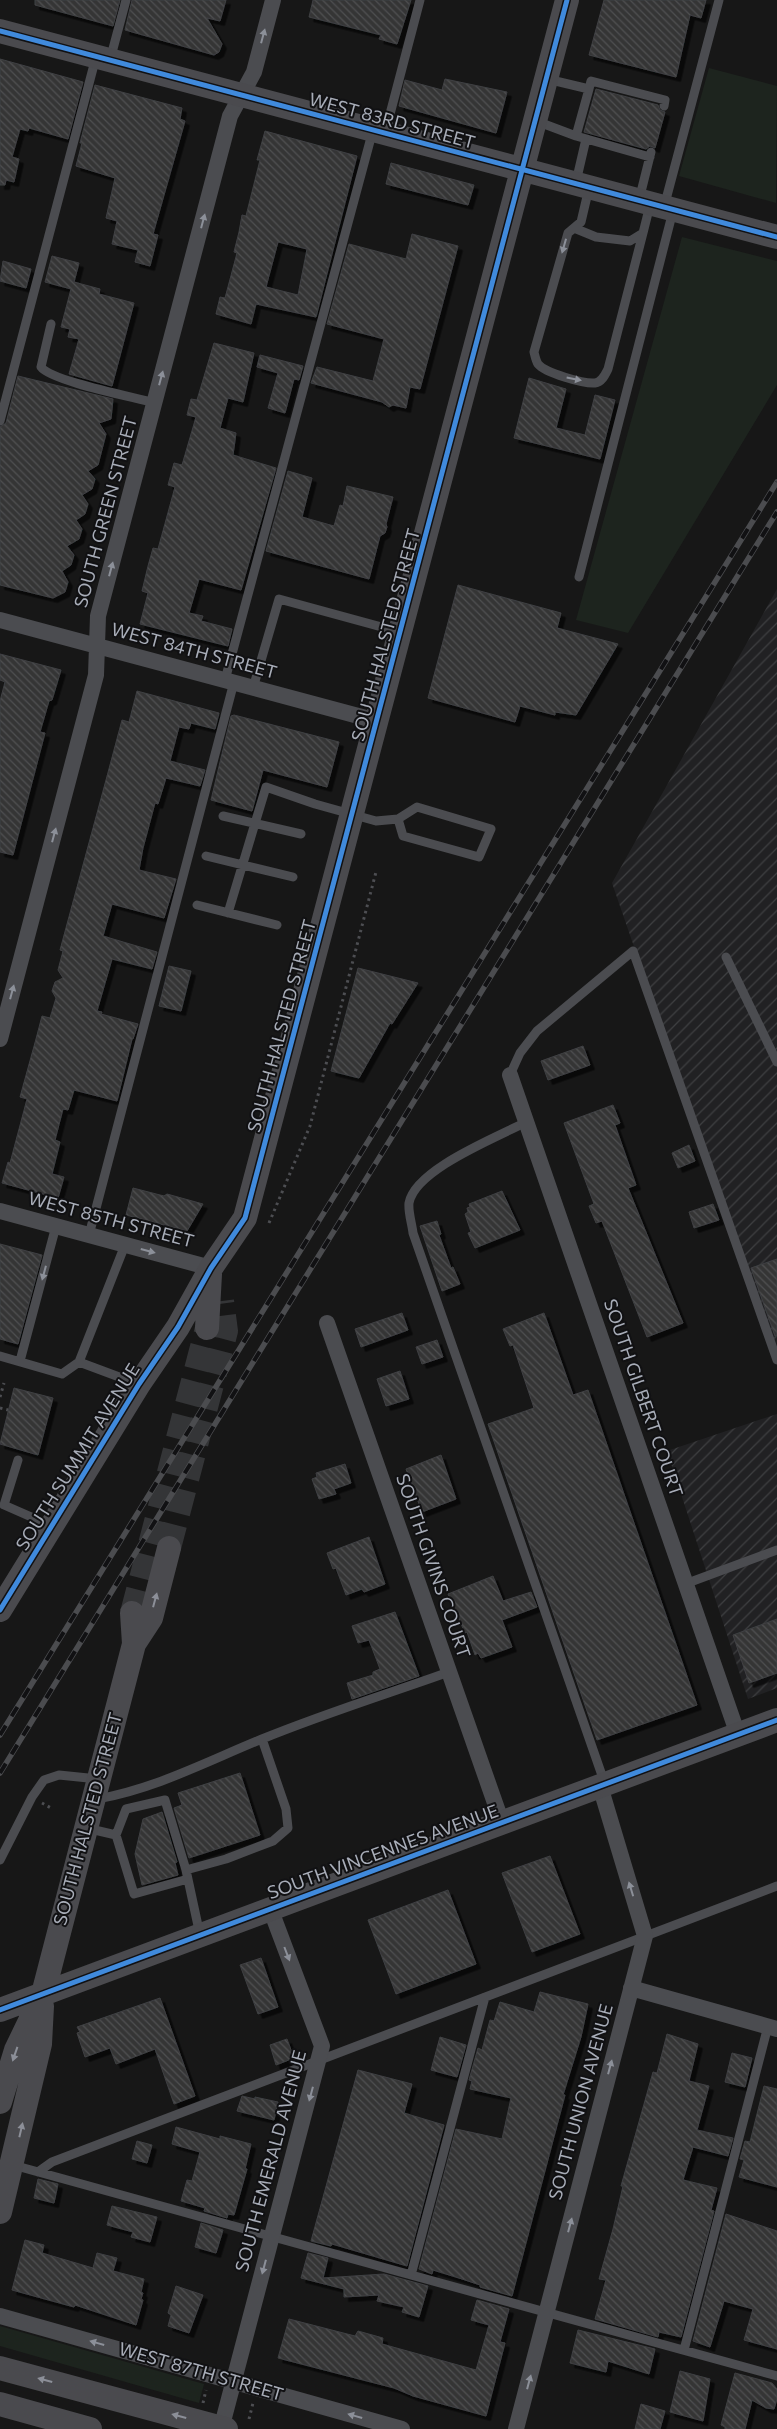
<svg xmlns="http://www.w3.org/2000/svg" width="777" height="2429" font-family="Commissioner,sans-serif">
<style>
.industrial{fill:url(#industrial-furrows)}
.grass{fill:#1d241e}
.building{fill:url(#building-back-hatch);stroke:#3f4043;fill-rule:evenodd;filter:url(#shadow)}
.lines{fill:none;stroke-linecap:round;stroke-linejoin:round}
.secondary-tunnel{stroke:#343537;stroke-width:24;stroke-dasharray:24 12;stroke-linecap:butt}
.path{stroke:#4d4e52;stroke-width:3;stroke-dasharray:2.5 4;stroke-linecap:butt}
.lane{stroke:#4b4c50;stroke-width:9}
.street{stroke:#4b4c50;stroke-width:16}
.secondary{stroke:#4a4a4e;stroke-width:24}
.rail-casing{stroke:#4b4c4f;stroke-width:5.5}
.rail{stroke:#111113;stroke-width:4;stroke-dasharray:11;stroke-linecap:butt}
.cycleway-casing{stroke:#111113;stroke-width:8}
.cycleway{stroke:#408adc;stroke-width:5}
.oneway{fill:#8c9099}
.oneway2{fill:#8c8f98}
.labels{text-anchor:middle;stroke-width:4;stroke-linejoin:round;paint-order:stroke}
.street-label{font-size:18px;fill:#a8adb8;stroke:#111113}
</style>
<defs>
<pattern id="industrial-furrows" width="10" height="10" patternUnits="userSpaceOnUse" patternTransform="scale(1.25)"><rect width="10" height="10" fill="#212123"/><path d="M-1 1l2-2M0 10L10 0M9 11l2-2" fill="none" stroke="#3e3f41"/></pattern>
<pattern id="building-back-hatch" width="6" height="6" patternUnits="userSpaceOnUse" patternTransform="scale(1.25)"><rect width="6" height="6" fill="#353536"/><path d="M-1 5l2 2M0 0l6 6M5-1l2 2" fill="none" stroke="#4f5051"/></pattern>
<filter id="shadow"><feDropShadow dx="4.5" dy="4.5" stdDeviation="0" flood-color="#0009"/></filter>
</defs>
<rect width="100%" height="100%" fill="#171717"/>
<path class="industrial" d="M777 589V1360L612 883Z
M777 1414V1688L748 1699 667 1451Z"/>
<path class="grass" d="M709 68 777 86 776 203 679 176Z
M682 237 777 261V385L628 633 576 620Z
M0 2326 204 2384 199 2403 0 2346Z"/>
<path class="building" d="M35 0H120L113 26 35 5Z
M132 0H226L220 21 207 18 222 44 219 52 214 55 125 30Z
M313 0H411L397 44 379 39 381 35 309 17Z
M604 0H706L701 18 690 15 676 77 589 55Z
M0 59 83 82 68 139 29 128 28 131 20 129 12 157 19 159 14 182 6 180 5 185H0Z
M445 79 507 92 496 133 399 106 405 80 442 90Z
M95 85 182 108 180 119 185 121 153 234 158 235 150 266 135 262 138 250 112 244 117 221 106 218 115 178 76 166 82 143H80Z
M596 89 658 105 660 110 665 112 655 148 650 146 646 149 584 132Z
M265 131 357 156 316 317 256 304 251 324 216 314 220 297 225 298 237 253 234 252 239 232 242 215 246 216 260 160H257ZM278 242 307 249 298 295 266 287Z
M391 163 474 185 468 205 386 184Z
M412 234 458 246 420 389 410 387 406 408 393 405 389 407 382 402 311 383 317 367 373 381 384 339 327 324 349 244 406 259Z
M52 256 79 263 74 282 100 289 99 294 134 303 112 386 69 374 79 339 68 337 70 329 61 327 71 289 45 282Z
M3 261 31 269 26 288 0 281Z
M214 343 254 353 243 402 228 398 220 428 236 433 233 455 276 468 241 590 199 579 189 613 203 616 201 621 232 629 228 646 140 624 148 593 142 591 148 566 153 548 158 549 175 487 168 485 174 463 182 465 196 417 187 415 191 399 197 400Z
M260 355 303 366 299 380 294 379 285 413 268 408 278 373 257 367Z
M18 376 113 399 111 419 99 423 106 434 98 465 88 471 95 479 92 489 82 495 88 504 85 514 76 520 82 529 79 539 67 546 74 555 71 565 62 571 68 582 65 592 53 598 0 585V427L6 423Z
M529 378 566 389 556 428 585 435 595 395 615 400 600 459 514 438Z
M288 471 312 478 302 517 334 526 340 505 343 506 347 486 393 497 386 524 387 527 385 533 380 536 369 579 266 551Z
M458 585 561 613 557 628 618 644 576 715 555 712V715L520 706 515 722 428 698Z
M0 654 61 670 52 700 49 701 40 732 45 733 13 855 0 852V701L5 682 0 680Z
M137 691 219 713 215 729 191 723 189 729 179 727 170 761 205 770 200 786 166 778 158 804 155 803 143 848 139 870 176 879 164 918 112 904 103 936 157 952 152 969 112 959 97 1011 102 1012 101 1014 138 1024 133 1039H132L117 1101 74 1090 68 1110 63 1109 55 1140 60 1142 52 1174 64 1177 58 1198 2 1183 8 1162 10 1163 27 1099 20 1097 36 1039 42 1016 50 1018 56 998 52 991 55 982 63 978 58 970 63 951 60 950 106 780 122 720 129 722Z
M234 715 339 742 327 787 263 770 252 811 211 800 231 716Z
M169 966 191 971 181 1011 159 1006Z
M358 968 418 983 392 1024 390 1023 359 1078 331 1071Z
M583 1046 590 1065 548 1080 541 1061Z
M613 1105 620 1123 615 1125 636 1185 628 1188 683 1323 647 1337 602 1221 596 1223 589 1206 594 1204 564 1123Z
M689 1145 695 1161 678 1168 672 1153Z
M133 1188 164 1196 167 1194 203 1204 187 1231 126 1215Z
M502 1191 520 1230 475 1248 468 1233 471 1232 465 1214 468 1212 467 1208 470 1207 469 1204Z
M713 1204 719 1220 694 1228 689 1212Z
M437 1221 441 1234 439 1235 451 1268 453 1267 460 1284 442 1291 420 1226Z
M0 1244 42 1255 18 1344 0 1339Z
M777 1259V1335L775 1336 751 1268Z
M402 1313 408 1330 361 1347 355 1329Z
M544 1313 573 1395 588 1390 697 1705 597 1740 488 1424 534 1408 513 1345 510 1346 503 1329Z
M437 1340 443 1357 422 1364 416 1347Z
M400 1371 409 1399 386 1406 377 1379Z
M14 1388 53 1398 38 1455 0 1444Z
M441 1455 456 1499 422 1512 406 1469Z
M345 1464 351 1483 334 1489 336 1494 319 1499 312 1479 317 1477 316 1473Z
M369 1537 385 1584 364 1592 362 1589 346 1595 336 1568 333 1569 327 1553Z
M493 1576 503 1601 531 1592 537 1607 502 1620 512 1647 481 1658 478 1653 475 1655 467 1632 465 1633 448 1594Z
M395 1612 419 1676 352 1699 347 1683 373 1675V1672L380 1669 369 1640 358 1643 352 1626Z
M777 1619V1673L749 1683 733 1635Z
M240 1773 260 1835 189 1858 174 1808 182 1805 178 1793Z
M162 1812 177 1862 175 1863 178 1875 142 1885 135 1854 143 1819Z
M550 1856 580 1934 532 1952 502 1873Z
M448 1890 476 1964 396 1994 368 1920Z
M261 1958 278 2007 258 2014 240 1965Z
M540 1992 588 2004 581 2037 563 2095H565L512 2296 480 2287V2285L462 2279 433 2270 432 2274 419 2269 456 2129 502 2139 511 2098 470 2089 472 2081 469 2080 478 2048 482 2050 490 2020 494 2021 500 2002 534 2012Z
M160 1998 195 2096 174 2104 155 2049 116 2064 110 2048 85 2057 77 2033 80 2032 77 2027Z
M667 2034 698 2044 689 2081 709 2086 697 2130 733 2138 728 2156 693 2147 683 2180 717 2188 711 2210 714 2211 681 2337 659 2332 658 2337 595 2319 606 2280 599 2279 613 2229 623 2186H621L653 2072 657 2073Z
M440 2037 466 2045 457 2077 431 2070Z
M287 2039 294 2058 276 2065 270 2045Z
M732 2053 752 2058 745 2087 725 2082Z
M358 2070 412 2084 404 2113 444 2125 407 2266 332 2244 331 2246 311 2241Z
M764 2086 777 2089V2187L739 2177 744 2160 740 2159 745 2141 750 2142Z
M242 2096 255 2099V2097L278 2102 274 2120 237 2111Z
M176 2127 220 2139V2136L251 2144 245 2169H247L234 2215 228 2214 227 2218 204 2211 205 2208 181 2201 187 2180 192 2181 200 2152 172 2144Z
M137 2141 152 2145 147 2163 132 2159Z
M38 2179 58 2184 54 2203 34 2198Z
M112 2206 157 2217 150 2242 131 2237 133 2232 107 2225Z
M726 2214 777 2231V2349L744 2340 753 2309 724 2301 710 2347 693 2341Z
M201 2223 223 2230 216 2253 195 2247Z
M25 2240 44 2245 42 2253 93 2268 97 2253 117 2258 113 2271 144 2279 141 2292 143 2293 141 2299 143 2300 136 2325 75 2305 74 2307 12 2290Z
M308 2253 328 2258 323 2278 384 2274 428 2286 419 2317 402 2312 404 2307 377 2301 379 2295 344 2297V2289L301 2278Z
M176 2286 203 2295 189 2333 168 2326 171 2315 168 2313Z
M477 2300 509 2309 500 2342 505 2343 486 2416 413 2396 394 2388 278 2358 289 2319 355 2336 358 2331 383 2338 382 2344 476 2370 489 2325 471 2320Z
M578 2330 655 2349 649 2374 608 2361 606 2372 570 2363Z
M680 2371 710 2379 703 2421 670 2412Z
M735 2373 772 2383 777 2389V2399L774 2409 766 2408 752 2400 745 2429H725V2427L721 2425Z
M641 2404 665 2411 660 2429H635Z"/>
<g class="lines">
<path class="secondary-tunnel" d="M169 1548 226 1331 222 1301
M132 1613 207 1328"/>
<path class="path" d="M269 1223 310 1126 376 872
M0 1397 4 1383
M0 1408 8 1410
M42 1803 51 1808
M203 2403 206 2390
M249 2419 253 2403"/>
<path class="lane" d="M110 60 126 0
M547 79 589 89 591 81 665 100 664 106
M536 121 576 136 650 157
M385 133 420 0
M576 136 589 89
M576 182 586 139
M589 188 581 222 568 233 534 352C535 356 536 361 538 364 545 373 584 384 595 383 602 382 605 375 608 369L643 233
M639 200 651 152
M664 207 719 0
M574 228 596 237 630 241 643 233 650 205
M51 324 41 367C51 381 134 397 155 403
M0 421 96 57
M579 577 673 211
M225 680 373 130
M253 688 279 599 400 632
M223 816 301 834
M206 856 293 877
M197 905 277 925
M228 913 266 787 315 804 376 821 398 819 403 836 479 857 491 829 417 807 398 819
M726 957 777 1062
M510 1075 520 1053 537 1031 633 951 777 1360
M526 1122C498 1137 415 1169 409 1203 408 1212 412 1224 413 1233L605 1784
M89 1235 234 682
M125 1245 79 1362 138 1384
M0 1356 62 1374 79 1362
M20 1361 56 1226
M18 1460 4 1505 52 1526
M685 1584 777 1550
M97 1799C155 1789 208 1761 262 1739 323 1714 387 1694 449 1672
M86 1828 116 1835 134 1894 188 1879
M116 1835 126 1809 165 1800 186 1870
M0 1860 32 1797 44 1780 59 1775 98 1779
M200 1935 186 1870 226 1859 273 1841 288 1828 286 1809 262 1739
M13 2165 777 2376
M38 2172 52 2162 777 1886
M411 2275 485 1997
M684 2350 768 2026"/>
<path class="street" d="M0 620 377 721
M0 1039 96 675 98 616 230 116 254 72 273 0
M510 1075 738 1735
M0 1211 211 1268
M327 1323 502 1823
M631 1988 777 2029
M0 2316 402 2429
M221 2429 322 2046 270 1908
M516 2429 645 1936 600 1786"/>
<path class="secondary" d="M0 31 777 237
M207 1328 210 1274
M0 1610 139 1384 178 1327 211 1268 245 1218 567 0
M134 1644 151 1618 169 1548
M0 2010 777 1720
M0 2102 16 2050 43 1994 134 1644 132 1613
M0 2212 40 2044 42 2006
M0 2368 226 2429
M0 2404 90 2429"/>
<defs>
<path id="rail" d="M0 1735 777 482
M0 1773 777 512"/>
</defs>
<use href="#rail" class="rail-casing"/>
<use href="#rail" class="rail"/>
<defs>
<path id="cycleway" d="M0 31 777 237
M0 1610 139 1384 178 1327 211 1268 245 1218 567 0
M0 2010 777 1720"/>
</defs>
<use href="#cycleway" class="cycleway-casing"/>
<use href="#cycleway" class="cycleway"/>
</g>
<defs><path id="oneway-solid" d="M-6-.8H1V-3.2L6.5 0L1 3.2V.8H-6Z" transform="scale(1.25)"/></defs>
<g class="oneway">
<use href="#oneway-solid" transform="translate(263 36) rotate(-75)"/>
<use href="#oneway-solid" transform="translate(203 221) rotate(-75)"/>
<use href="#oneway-solid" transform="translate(564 246) rotate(106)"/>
<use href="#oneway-solid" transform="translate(161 378) rotate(-75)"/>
<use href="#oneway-solid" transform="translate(574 379) rotate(11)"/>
<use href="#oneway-solid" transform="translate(111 569) rotate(-75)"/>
<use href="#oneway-solid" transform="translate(54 835) rotate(-75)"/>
<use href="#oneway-solid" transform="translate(12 992) rotate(-75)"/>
<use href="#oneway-solid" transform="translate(148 1251) rotate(15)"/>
<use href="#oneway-solid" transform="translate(44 1273) rotate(105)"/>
<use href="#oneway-solid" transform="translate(631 1889) rotate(-107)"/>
<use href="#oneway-solid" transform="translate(287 1954) rotate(69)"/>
<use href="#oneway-solid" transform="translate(610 2067) rotate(-75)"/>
<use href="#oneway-solid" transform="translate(311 2094) rotate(105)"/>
<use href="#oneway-solid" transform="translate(570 2225) rotate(-75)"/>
<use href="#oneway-solid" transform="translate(264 2267) rotate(105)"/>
<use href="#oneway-solid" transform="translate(97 2343) rotate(-164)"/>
<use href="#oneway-solid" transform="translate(529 2382) rotate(-75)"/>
<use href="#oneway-solid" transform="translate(355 2416) rotate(-164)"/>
</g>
<g class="oneway2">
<use href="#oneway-solid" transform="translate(155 1600) rotate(-75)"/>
<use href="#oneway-solid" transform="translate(15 2054) rotate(109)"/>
<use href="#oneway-solid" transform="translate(21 2130) rotate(-77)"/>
<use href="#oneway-solid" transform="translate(45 2380) rotate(-165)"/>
<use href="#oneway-solid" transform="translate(179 2416) rotate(-165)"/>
</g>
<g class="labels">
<g class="street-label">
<text transform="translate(392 121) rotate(15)" y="6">WEST 83RD STREET</text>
<text transform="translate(106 512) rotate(-75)" y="6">SOUTH GREEN STREET</text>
<text transform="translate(386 635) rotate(-75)" y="6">SOUTH HALSTED STREET</text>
<text transform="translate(194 651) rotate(15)" y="6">WEST 84TH STREET</text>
<text transform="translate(282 1026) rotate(-75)" y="6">SOUTH HALSTED STREET</text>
<text transform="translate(111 1220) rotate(15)" y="6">WEST 85TH STREET</text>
<text transform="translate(643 1398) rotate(71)" y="6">SOUTH GILBERT COURT</text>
<text transform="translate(78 1457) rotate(-58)" y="6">SOUTH SUMMIT AVENUE</text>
<text transform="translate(433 1566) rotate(71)" y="6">SOUTH GIVINS COURT</text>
<text transform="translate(88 1819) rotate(-75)" y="6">SOUTH HALSTED STREET</text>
<text transform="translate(383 1852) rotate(-20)" y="6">SOUTH VINCENNES AVENUE</text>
<text transform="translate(581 2102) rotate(-75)" y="6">SOUTH UNION AVENUE</text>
<text transform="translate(271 2161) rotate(-75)" y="6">SOUTH EMERALD AVENUE</text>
<text transform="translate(201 2372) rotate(16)" y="6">WEST 87TH STREET</text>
</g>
</g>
</svg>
